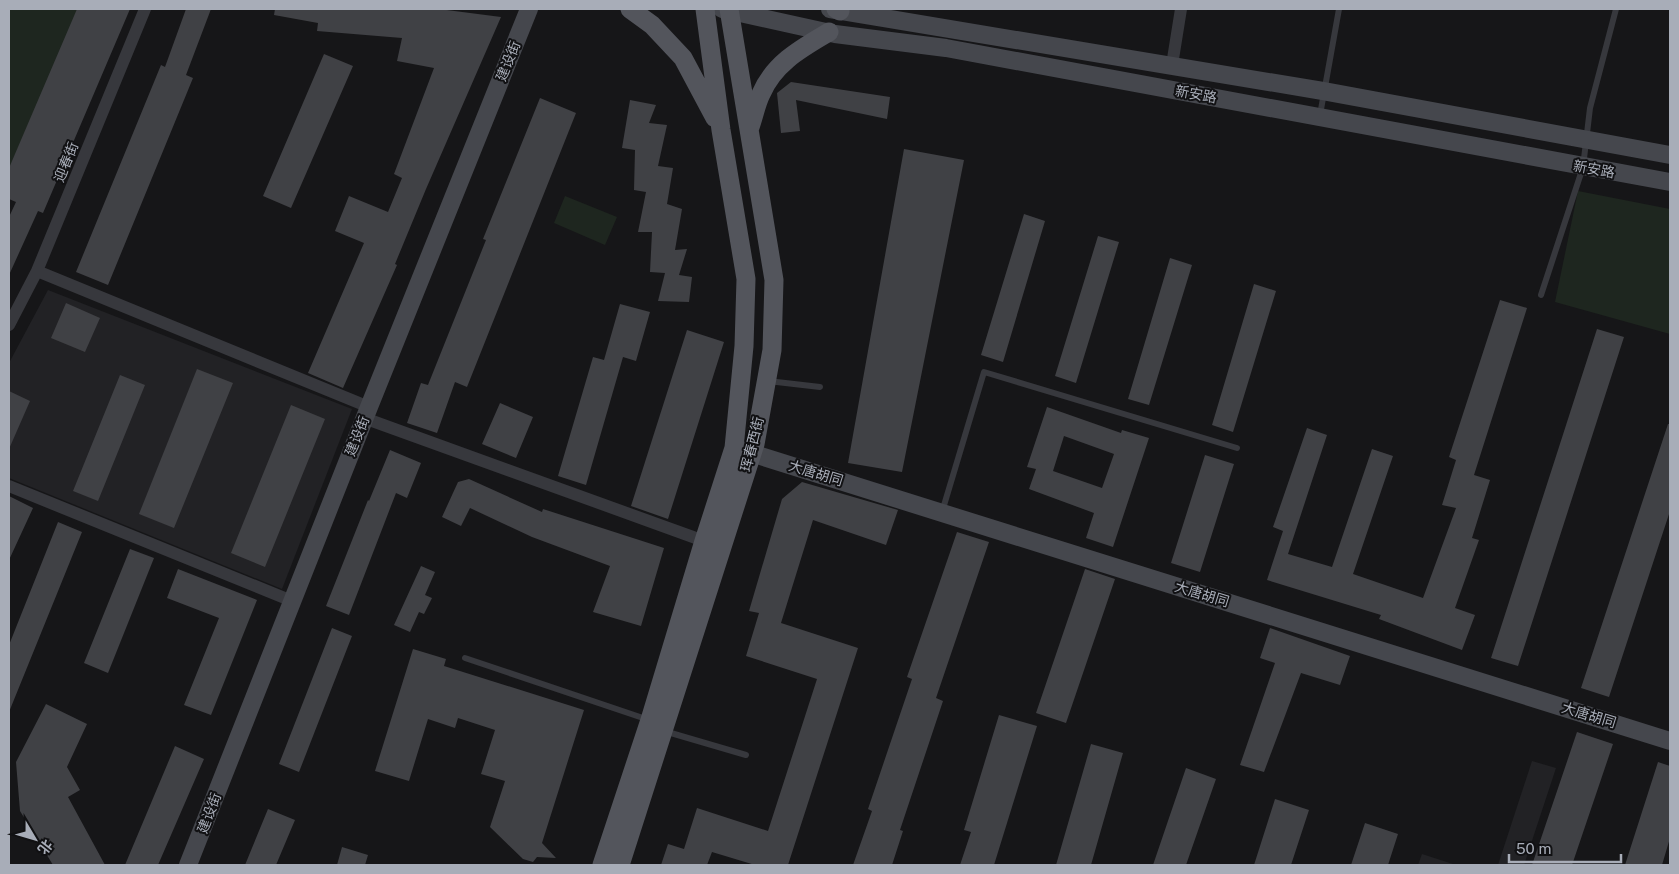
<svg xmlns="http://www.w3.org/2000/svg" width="1679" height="874" font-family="'Public Sans','Noto Sans SC',sans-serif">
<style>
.built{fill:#222225}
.green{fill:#1e261f}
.building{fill:#404145;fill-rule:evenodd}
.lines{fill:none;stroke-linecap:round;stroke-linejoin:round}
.lane{stroke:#37383d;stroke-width:6}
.street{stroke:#37383d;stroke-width:12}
.secondary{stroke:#45474d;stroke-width:18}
.primary{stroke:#53555c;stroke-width:19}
.labels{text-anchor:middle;stroke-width:4;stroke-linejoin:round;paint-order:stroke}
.street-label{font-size:14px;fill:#a8adb8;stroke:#111113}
</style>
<rect width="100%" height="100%" fill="#161618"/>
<path class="built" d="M48 290 352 409 282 589 9 478V363Z
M1532 761 1556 768 1524 865H1498Z
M1422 854 1456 865H1418Z"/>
<path class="green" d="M9 9H79L9 169Z
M1578 191 1670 209V334L1555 302Z
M565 196 617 217 605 245 554 223Z"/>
<path class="building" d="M77 9H130L43 213 38 211 9 275V217L16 202 9 199V168Z
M186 9H211L186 75 193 78 108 285 76 272 161 65 165 67Z
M275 9H439L501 17 426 189 395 264 397 265 343 388 308 373 364 243 335 231 349 196 388 212 402 178 394 174 434 68 397 61 402 38 317 31 318 23 274 15Z
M324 54 353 66 291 208 263 196Z
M791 82 890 97 887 119 796 100 800 131 781 133 777 93Z
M540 98 576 113 467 387 455 382 437 433 407 423 421 383 428 385 486 240 483 239Z
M630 100 656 105 649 123 667 125 658 166 673 168 667 204 682 209 675 250 687 249 679 275 692 277 689 302 658 301 665 273 650 272 652 232H638L646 192 634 190 635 150 622 148Z
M904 149 964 160 902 472 848 463Z
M1024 214 1045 221 1003 362 981 355Z
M1098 236 1119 242 1076 383 1055 376Z
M1170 258 1192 265 1149 405 1128 399Z
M1254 284 1276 291 1233 432 1212 425Z
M1500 300 1527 308 1474 475 1490 480 1472 538 1479 540 1455 608 1475 615 1462 650 1379 619 1381 615 1267 580 1283 531 1273 527 1307 428 1327 435 1288 554 1332 567 1372 449 1393 456 1353 574 1423 598 1456 508 1442 505 1456 460 1449 457Z
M66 303 100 318 85 352 51 338Z
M620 304 650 312 636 361 623 357 586 485 558 476 593 357 604 360Z
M1597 329 1624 337 1518 666 1491 658Z
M687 330 724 342 668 519 631 506Z
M197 369 233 383 174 528 139 514Z
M120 375 145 385 98 501 73 491Z
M9 391 30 401 9 449Z
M500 403 533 417 516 458 482 444Z
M291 405 325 419 265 567 231 553Z
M1047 407 1121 433 1122 430 1149 438 1113 547 1086 538 1094 513 1029 489 1036 469 1027 467ZM1064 436 1114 454 1102 488 1053 471Z
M1668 424H1670V511L1609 697 1581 688Z
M390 450 421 463 407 498 396 493 349 615 326 606 368 500 369 501Z
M1205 455 1234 464 1200 572 1171 563Z
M469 479 542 512 543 509 664 548 641 626 593 612 610 566 532 537 470 508 461 526 442 517 458 482Z
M802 482 898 510 886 545 813 520 781 623 858 648 788 865H755L712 852 707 865H661L668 844 684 849 697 808 768 831 817 679 746 656 759 613 749 611 782 499Z
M9 496 33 508 9 560Z
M58 522 82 532 9 712V645Z
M957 532 989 542 936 698 943 701 900 830 903 831 892 865H853L872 811 868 809 912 679 907 677Z
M130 549 154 558 108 673 84 663Z
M421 566 435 572 425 595 432 598 424 614 419 612 410 632 394 625Z
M178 569 257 600 211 715 184 705 219 618 167 598Z
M1085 569 1115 579 1066 723 1036 713Z
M332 628 352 636 299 772 279 764Z
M1270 628 1350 656 1340 685 1301 673 1264 772 1240 765 1275 663 1260 658Z
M413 649 446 659 444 666 584 710 542 843 556 858 537 857 533 862 523 859 490 827 505 781 481 774 495 730 458 718 455 728 428 719 409 781 375 771Z
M46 704 87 724 67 767 80 790 68 797 105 865H53L20 811 16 762Z
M999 715 1037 726 994 865H960L971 832 964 830Z
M1577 732 1613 744 1572 865H1532Z
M1091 744 1123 753 1091 865H1056Z
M175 746 204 759 158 865H125Z
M1658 762 1670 766V838L1662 865H1625Z
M1186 768 1216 779 1186 865H1153Z
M1275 799 1309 810 1291 865H1254Z
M268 809 295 820 276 865H245Z
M1365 823 1398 834 1388 865H1351Z
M342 847 368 855 365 865H337Z"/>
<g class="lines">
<path class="lane" d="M1320 115 1339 9
M1541 295 1583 167 1590 108 1616 9
M768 381 820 387
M942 512 984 372 1237 448
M465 658 649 720
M664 731 746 755"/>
<path class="street" d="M1172 65 1181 9
M37 271 369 407
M9 325 37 271 145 9
M364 418 704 541
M9 486 292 601"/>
<path class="secondary" d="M722 9 835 34 946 48 1670 182
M830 9 1323 91 1670 155
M738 449 1670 741
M188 865 369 407 529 9"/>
<path class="primary" d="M630 9 652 25 683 58 715 118
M836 9 840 11
M750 127C754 116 756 104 761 94 774 63 802 48 829 32
M602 865 650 720 704 541 734 448 744 346 746 279 721 130 705 9
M620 865 755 444 772 350 774 280 729 9"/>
</g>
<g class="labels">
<g class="street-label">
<text transform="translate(508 61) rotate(-68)" y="5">建设街</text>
<text transform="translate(1196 94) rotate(10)" y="5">新安路</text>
<text transform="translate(66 162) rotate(-68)" y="5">迎春街</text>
<text transform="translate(1594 169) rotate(10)" y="5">新安路</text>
<text transform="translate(357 436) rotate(-68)" y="5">建设街</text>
<text transform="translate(752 444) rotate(-76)" y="5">珲春西街</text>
<text transform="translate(816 473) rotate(17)" y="5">大唐胡同</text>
<text transform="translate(1202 594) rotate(17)" y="5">大唐胡同</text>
<text transform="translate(1589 715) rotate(17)" y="5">大唐胡同</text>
<text transform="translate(209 813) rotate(-69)" y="5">建设街</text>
</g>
</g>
<rect width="1679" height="874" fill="none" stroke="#a8adb8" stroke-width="20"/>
<g transform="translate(35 839) rotate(128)" stroke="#111113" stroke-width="4" paint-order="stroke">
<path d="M0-4L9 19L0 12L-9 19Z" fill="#a8adb8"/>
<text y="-8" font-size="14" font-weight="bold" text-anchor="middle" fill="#a8adb8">北</text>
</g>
<path d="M1509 854v8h112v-8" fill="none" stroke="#a8adb8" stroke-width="2.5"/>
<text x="1516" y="854" font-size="15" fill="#a8adb8" stroke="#111113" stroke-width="4" paint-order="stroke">50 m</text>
</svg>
